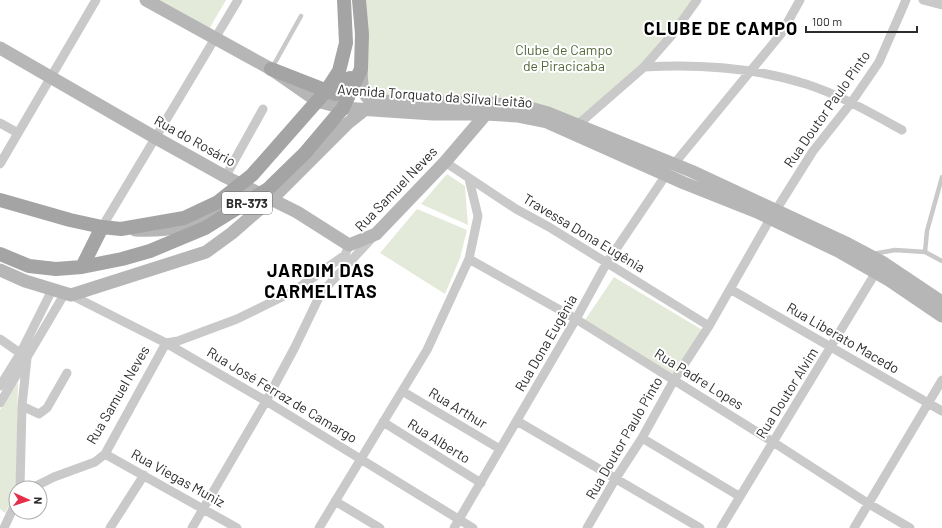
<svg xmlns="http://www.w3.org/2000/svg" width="942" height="528" font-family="Barlow,sans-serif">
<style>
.green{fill:#e4eada}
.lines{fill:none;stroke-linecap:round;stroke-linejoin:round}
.lane{stroke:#c9c9c9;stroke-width:4.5}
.street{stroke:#c9c9c9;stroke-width:9}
.secondary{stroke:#b6b6b6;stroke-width:13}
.primary{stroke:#a4a4a4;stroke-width:14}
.labels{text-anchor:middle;stroke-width:4;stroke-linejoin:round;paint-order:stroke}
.shield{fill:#fff;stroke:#6b6b6b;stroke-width:1}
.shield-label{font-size:13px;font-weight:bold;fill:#2c2c2c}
.park-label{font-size:14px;fill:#53683a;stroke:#fff}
.street-label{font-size:14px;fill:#2c2c2c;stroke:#fff}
.district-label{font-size:18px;font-weight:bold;letter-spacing:1px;fill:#000;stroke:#fff}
</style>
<rect width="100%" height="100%" fill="#fff"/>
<path class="green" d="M157 0H226L208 31Z
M360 0H697L672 35 579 124 367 98Z
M447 174 465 186 468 225 421 204Z
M417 209 467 230 460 258 445 294 380 253Z
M614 277 704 331 675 377 585 320Z
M18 382 16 492 5 513 0 509V410Z"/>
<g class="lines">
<path class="lane" d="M272 68 301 16
M925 252 927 231 942 177
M873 254 895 250 925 252 942 261"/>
<path class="street" d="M923 0 942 5
M644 67C699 64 753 67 806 84 840 95 871 113 902 130
M0 123 18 133
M574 128 644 67 672 35 697 0
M445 162 516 209 549 227 709 326
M0 164 96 0
M674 164 781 34 800 0
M228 172 263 109
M776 210 813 151 851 103 879 62 906 0
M102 227 238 0
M469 259 576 319 773 442 869 504 910 528
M730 289 942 411
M298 290 310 288 321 293
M71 295 166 343 266 401 473 528
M0 339 27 358 22 406 20 488
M0 386 21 352 52 290
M402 391 500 449
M0 403 65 293
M22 406 39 414 47 408 67 373
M517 421 700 528
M383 422 481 483
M642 438 739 496
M105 454 237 528
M32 488 54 477 95 462 105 454 166 343 178 341 237 319 294 291 345 255 349 245
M335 501 380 528
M4 528 16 502
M110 528 144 475
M192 528 266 401 295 347 321 293 373 237
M319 528 427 350 469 259 478 216 469 179
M454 528 576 319 606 264 666 175
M587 528 616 478 642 438 674 380 709 326 770 219 768 214
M721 528 876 272
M854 528 942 380"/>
<path class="secondary" d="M146 0 271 69 317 101 343 108 433 114H486L517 116 547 122 684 183 757 212 840 252 889 280 942 316
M0 48 156 138 226 177 297 212 349 245 376 234 445 162 486 114 487 109
M361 69C362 81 360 96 373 101L488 103 530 108 548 113 691 171 848 244 882 262 942 302
M135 230C171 232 195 225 227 208
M0 270 25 281 71 295 206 252 232 233 276 195 348 123 367 108"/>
<path class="primary" d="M271 69 335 94 342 92 350 78
M0 200 70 220 102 227 121 229 184 218 218 202 252 175 326 91 339 71 346 43 344 0
M0 254 29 266 56 269 82 267 122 259 150 251 205 228 268 189 305 153 343 108 361 69 362 34 359 0
M82 267 102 227"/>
</g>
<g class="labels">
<rect class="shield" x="222" y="192" width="50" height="22" rx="3"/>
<g class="shield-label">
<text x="247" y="208">BR-373</text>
</g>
<g class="park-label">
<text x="564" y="55">Clube de Campo<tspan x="564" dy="16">de Piracicaba</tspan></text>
</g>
<g class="street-label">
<text transform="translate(435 96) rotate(4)" y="5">Avenida Torquato da Silva Leitão</text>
<text transform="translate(827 109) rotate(-55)" y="5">Rua Doutor Paulo Pinto</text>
<text transform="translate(195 141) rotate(29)" y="5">Rua do Rosário</text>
<text transform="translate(396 189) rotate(-46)" y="5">Rua Samuel Neves</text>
<text transform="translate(584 233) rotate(31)" y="5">Travessa Dona Eugênia</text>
<text transform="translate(843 338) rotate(30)" y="5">Rua Liberato Macedo</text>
<text transform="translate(546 343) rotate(-60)" y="5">Rua Dona Eugênia</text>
<text transform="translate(699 379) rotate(32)" y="5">Rua Padre Lopes</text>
<text transform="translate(787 393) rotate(-58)" y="5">Rua Doutor Alvim</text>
<text transform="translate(118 395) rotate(-60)" y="5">Rua Samuel Neves</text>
<text transform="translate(282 395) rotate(31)" y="5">Rua José Ferraz de Camargo</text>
<text transform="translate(458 408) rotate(31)" y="5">Rua Arthur</text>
<text transform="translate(624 438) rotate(-60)" y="5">Rua Doutor Paulo Pinto</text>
<text transform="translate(439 441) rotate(32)" y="5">Rua Alberto</text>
<text transform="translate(178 478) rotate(29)" y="5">Rua Viegas Muniz</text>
</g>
<g class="district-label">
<text x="721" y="35">CLUBE DE CAMPO</text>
<text x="321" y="277">JARDIM DAS<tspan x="321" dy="21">CARMELITAS</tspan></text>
</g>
</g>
<g transform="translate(28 500) rotate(93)"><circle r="19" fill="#ffffff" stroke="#ababab"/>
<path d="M0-3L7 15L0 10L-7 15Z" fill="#e42e4a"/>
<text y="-6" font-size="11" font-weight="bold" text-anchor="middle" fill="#2c2c2c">N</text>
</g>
<path d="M806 26v6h111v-6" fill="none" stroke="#2c2c2c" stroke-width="2"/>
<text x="812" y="26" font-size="12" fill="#2c2c2c" stroke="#ffffff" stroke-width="3" paint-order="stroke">100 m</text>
</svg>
